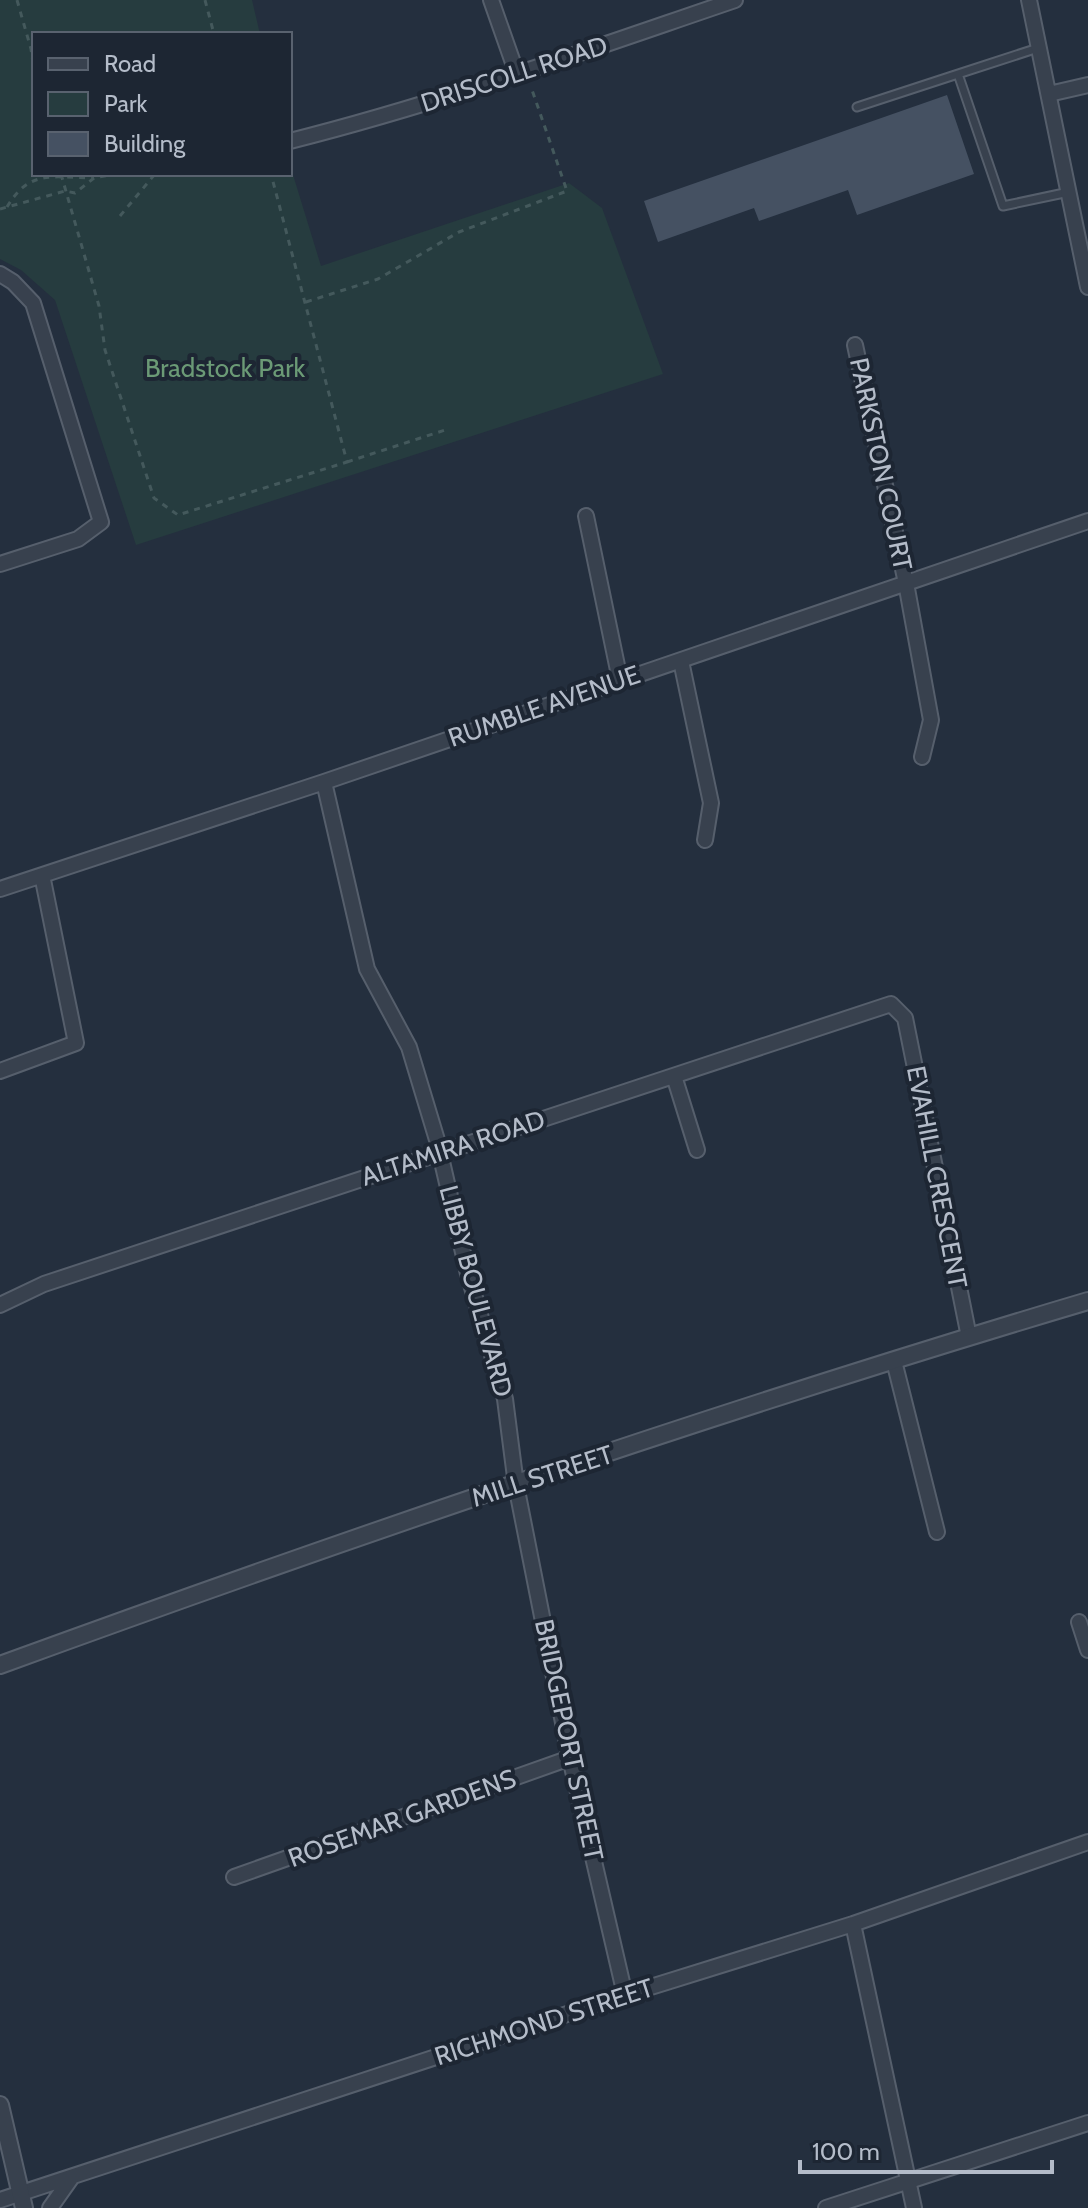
<svg xmlns="http://www.w3.org/2000/svg" width="1088" height="2208" font-family="Cabin,sans-serif">
<style>
.green{fill:#263c3f}
.building{fill:#455162}
.lines{fill:none;stroke-linecap:round;stroke-linejoin:round}
.service-casing{stroke:#565f6c;stroke-width:11}
.minor-casing{stroke:#565f6c;stroke-width:18}
.tertiary-casing{stroke:#565f6c;stroke-width:20}
.path{stroke:#44595c;stroke-width:3;stroke-dasharray:6 6;stroke-linecap:butt}
.service{stroke:#38414e;stroke-width:7}
.minor{stroke:#38414e;stroke-width:14}
.tertiary{stroke:#38414e;stroke-width:16}
.labels{text-anchor:middle;stroke-width:8;stroke-linejoin:round;paint-order:stroke}
.street-label{font-size:26px;fill:#b4bcc9;stroke:#1d2633}
.park-label{font-size:26px;fill:#6b9a76;stroke:#1d2633}
</style>
<rect width="100%" height="100%" fill="#242f3e"/>
<path class="green" d="M0 0H252L260 34H34V174H290V165L321 266 569 183 602 208 663 374 136 545 55 300 21 270 0 259Z"/>
<path class="building" d="M947 95 974 174 857 215 848 190 759 221 754 208 658 242 644 201Z"/>
<g class="lines">
<defs>
<path id="service" d="M1038 48 958 74 1003 206 1069 192
M857 107 958 74"/>
<path id="minor" d="M491 0 517 74
M1029 0 1088 287
M1049 94 1088 85
M290 141C441 103 588 50 735 0
M0 274 13 282 33 303 101 522 78 539 0 564
M855 345 906 583 931 720 922 757
M586 516 620 680
M681 661 711 803 705 840
M324 782 367 969 409 1047 437 1140 468 1274 505 1399 516 1485 570 1758 625 1995
M0 889 324 782 1088 521
M0 1071 76 1043 42 875
M674 1076 697 1150
M0 1305 44 1284 891 1004 905 1018 969 1337
M894 1361 937 1532
M1079 1622 1088 1650
M234 1877 570 1758
M853 1924 914 2208
M0 2200 625 1995 853 1924 1088 1842
M50 2208 72 2177
M826 2208 1088 2123"/>
<path id="tertiary" d="M0 1665C359 1534 721 1410 1088 1301
M0 2105 24 2208"/>
</defs>
<use href="#service" class="service-casing"/>
<use href="#minor" class="minor-casing"/>
<use href="#tertiary" class="tertiary-casing"/>
<path class="path" d="M17 0 31 49 34 70
M205 0 214 34
M61 174 99 306 105 350 154 498 178 515 347 462 271 174
M7 207C30 168 54 178 94 178
M0 209 65 191 75 193 94 178 115 174
M120 216 155 174
M306 302 378 279 459 232 567 191 531 87
M347 462 445 430"/>
<use href="#service" class="service"/>
<use href="#minor" class="minor"/>
<use href="#tertiary" class="tertiary"/>
</g>
<g class="labels">
<g class="street-label">
<text transform="translate(514 74) rotate(-18)" y="9">DRISCOLL ROAD</text>
<text transform="translate(881 464) rotate(78)" y="9">PARKSTON COURT</text>
<text transform="translate(544 706) rotate(-19)" y="9">RUMBLE AVENUE</text>
<text transform="translate(453 1148) rotate(-18)" y="9">ALTAMIRA ROAD</text>
<text transform="translate(937 1177) rotate(79)" y="9">EVAHILL CRESCENT</text>
<text transform="translate(476 1291) rotate(75)" y="9">LIBBY BOULEVARD</text>
<text transform="translate(542 1476) rotate(-18)" y="9">MILL STREET</text>
<text transform="translate(569 1740) rotate(78)" y="9">BRIDGEPORT STREET</text>
<text transform="translate(402 1818) rotate(-20)" y="9">ROSEMAR GARDENS</text>
<text transform="translate(544 2022) rotate(-18)" y="9">RICHMOND STREET</text>
</g>
<g class="park-label">
<text x="225" y="377">Bradstock Park</text>
</g>
</g>
<rect x="32" y="32" width="260" height="144" fill="#1d2633" stroke="#59626f" stroke-width="2"/>
<rect x="48" y="58" width="40" height="12" fill="#38414e" stroke="#59626f" stroke-width="2"/>
<text x="104" y="72" font-size="24" fill="#b4bcc9">Road</text>
<rect x="48" y="92" width="40" height="24" fill="#263c3f" stroke="#59626f" stroke-width="2"/>
<text x="104" y="112" font-size="24" fill="#b4bcc9">Park</text>
<rect x="48" y="132" width="40" height="24" fill="#455162" stroke="#59626f" stroke-width="2"/>
<text x="104" y="152" font-size="24" fill="#b4bcc9">Building</text>
<path d="M800 2160v12h252v-12" fill="none" stroke="#b4bcc9" stroke-width="4"/>
<text x="812" y="2160" font-size="24" fill="#b4bcc9" stroke="#1d2633" stroke-width="6" paint-order="stroke">100 m</text>
</svg>
